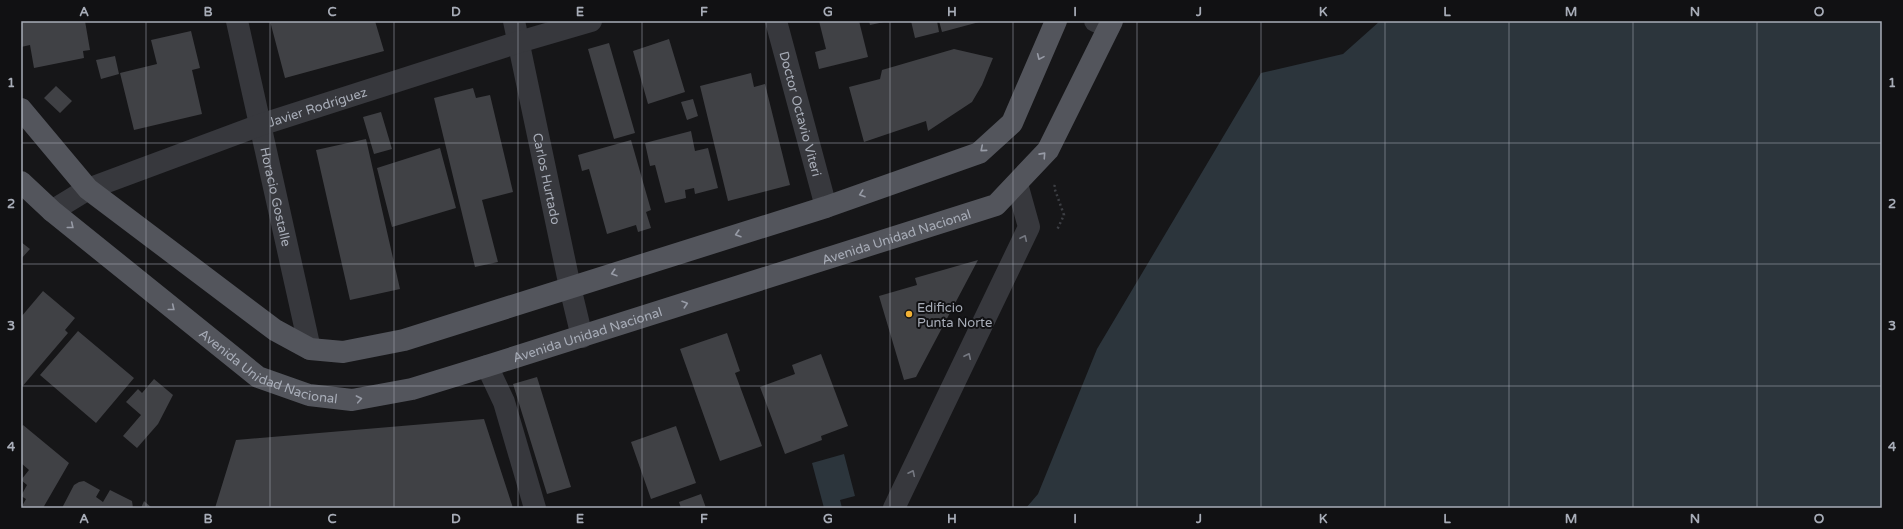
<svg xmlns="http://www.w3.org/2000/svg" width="1903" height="529" font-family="'Varela Round',sans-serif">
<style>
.water{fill:#2c353c}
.building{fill:#404145}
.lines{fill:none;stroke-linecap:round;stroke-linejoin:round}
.path{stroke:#3d3f44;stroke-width:2.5;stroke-dasharray:2 3;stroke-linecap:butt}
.minor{stroke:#37383d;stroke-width:22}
.major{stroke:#53555c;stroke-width:22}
.oneway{stroke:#979ba6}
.oneway2{stroke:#757881}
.grid{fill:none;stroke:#a8adb8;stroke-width:1;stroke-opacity:0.55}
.poi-dot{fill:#f2b134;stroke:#111113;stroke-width:1.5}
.labels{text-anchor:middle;stroke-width:4;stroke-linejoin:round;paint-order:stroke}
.street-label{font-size:13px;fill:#a8adb8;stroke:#111113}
.poi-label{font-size:13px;fill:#a8adb8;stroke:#111113;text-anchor:start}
.neatline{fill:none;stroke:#a8adb8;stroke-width:1.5}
.grid-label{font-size:13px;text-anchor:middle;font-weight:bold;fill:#a8adb8}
</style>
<rect width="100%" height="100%" fill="#161618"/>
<path class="water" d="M1380 21H1882V508H1026L1038 494 1097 349 1261 73 1343 54Z
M844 454 855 496 840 500 842 508H824L812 463Z"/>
<path class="building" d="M21 21H85L90 50 83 51 84 58 34 68 30 45 21 47Z
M270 21H375L384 51 285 78Z
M819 21H859L868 57 819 69 815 52 826 49Z
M869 21H884V22L870 25Z
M911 21H937L939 32 915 38Z
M939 21H983L942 32Z
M191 31 200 68 192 70 202 114 134 130 120 73 157 64 151 40Z
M669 39 685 92 648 104 633 51Z
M609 43 635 133 614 139 588 49Z
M954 49 993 58 982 85 972 102 928 131 926 121 864 142 849 87 880 79 882 70Z
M115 56 119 74 101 79 96 60Z
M751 73 754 87 765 84 790 185 728 201 700 86Z
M56 86 72 101 60 113 44 98Z
M473 88 476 98 490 95 513 192 482 200 498 262 475 267 434 98Z
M693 99 698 116 687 120 681 102Z
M381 112 392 149 374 154 363 117Z
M691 131 695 151 708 148 718 188 695 194 694 188 685 190 686 198 665 203 655 165 650 166 645 143Z
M366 139 400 289 350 300 316 150Z
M631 140 651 210 646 212 651 228 638 232 636 225 607 234 589 169 582 171 578 155Z
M440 148 456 208 392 227 377 168Z
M21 242 30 249 21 259Z
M978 260 916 377 904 380 879 296 917 285 915 278Z
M43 291 75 318 65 330 68 333 21 388V317Z
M78 331 134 378 96 423 40 375Z
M727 333 740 371 735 373 762 446 720 461 680 349Z
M821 354 848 426 821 436 822 440 785 454 760 387 795 374 792 365Z
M537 377 571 487 547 494 513 384Z
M154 379 173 395 158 424 137 448 123 436 141 415 126 402 138 389 142 393Z
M484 419 513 508H215L236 440Z
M23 425 69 463 43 508H21L26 499 21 496 27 485 21 480 29 470 21 463V427Z
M676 426 696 483 651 499 631 442Z
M84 481 100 490 96 497 103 502 110 490 132 501 133 508H62L74 485 79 482Z
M701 494 706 508H681L679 502Z
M144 501 152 508H141Z"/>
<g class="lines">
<path class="path" d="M1055 185 1054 187 1064 215 1057 230"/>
<g class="minor">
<path id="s1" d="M237 21 310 349"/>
<path id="s2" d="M514 21 570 287 582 337"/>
<path id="s3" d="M776 21 826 207"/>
<path d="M1095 21 1109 27"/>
<path id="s4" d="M52 211 88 189 260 125 519 42 591 21"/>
<path d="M487 366 504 402 535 508"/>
<path d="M894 508 1029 227 1017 184"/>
</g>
<g class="major">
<path d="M21 109 88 189 275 330 310 349 343 352 404 340 826 207 979 153 1012 123 1056 21"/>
<path id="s5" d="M21 182 52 211 258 377 309 395 352 400 412 389 487 366 996 205 1048 150 1112 21"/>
</g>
</g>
<defs><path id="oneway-chevron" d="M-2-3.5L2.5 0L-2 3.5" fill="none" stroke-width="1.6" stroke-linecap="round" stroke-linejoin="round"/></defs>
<g class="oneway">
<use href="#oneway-chevron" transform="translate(1040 57) rotate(114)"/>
<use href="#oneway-chevron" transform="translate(983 149) rotate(140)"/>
<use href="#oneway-chevron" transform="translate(1043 155) rotate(-48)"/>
<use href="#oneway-chevron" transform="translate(862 194) rotate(161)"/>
<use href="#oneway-chevron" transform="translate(71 226) rotate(39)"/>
<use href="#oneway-chevron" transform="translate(738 234) rotate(163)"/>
<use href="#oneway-chevron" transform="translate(614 273) rotate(163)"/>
<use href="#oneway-chevron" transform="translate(685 304) rotate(-18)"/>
<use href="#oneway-chevron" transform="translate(172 308) rotate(39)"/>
<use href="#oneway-chevron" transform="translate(359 399) rotate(-11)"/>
</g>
<g class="oneway2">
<use href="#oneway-chevron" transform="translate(1024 238) rotate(-65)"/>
<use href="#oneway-chevron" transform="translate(968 356) rotate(-65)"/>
<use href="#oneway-chevron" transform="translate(912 473) rotate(-64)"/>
</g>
<path class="grid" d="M146 21V508M270 21V508M394 21V508M518 21V508M642 21V508M766 21V508M890 21V508M1013 21V508M1137 21V508M1261 21V508M1385 21V508M1509 21V508M1633 21V508M1757 21V508M21 143H1882M21 264H1882M21 386H1882"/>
<circle class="poi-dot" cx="909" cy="314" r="4"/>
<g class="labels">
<g class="street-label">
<text dy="5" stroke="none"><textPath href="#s4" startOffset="286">Javier Rodríguez</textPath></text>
<text dy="5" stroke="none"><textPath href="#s3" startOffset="96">Doctor Octavio Viteri</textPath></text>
<text dy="5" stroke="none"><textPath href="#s2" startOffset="161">Carlos Hurtado</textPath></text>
<text dy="5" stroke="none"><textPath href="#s1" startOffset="180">Horacio Gostalle</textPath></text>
<text dy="5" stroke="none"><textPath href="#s5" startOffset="973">Avenida Unidad Nacional</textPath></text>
<text dy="5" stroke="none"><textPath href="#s5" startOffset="649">Avenida Unidad Nacional</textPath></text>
<text dy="5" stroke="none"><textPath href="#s5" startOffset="312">Avenida Unidad Nacional</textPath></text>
</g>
<g class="poi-label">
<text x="917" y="312">Edificio<tspan x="917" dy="15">Punta Norte</tspan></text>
</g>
</g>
<rect width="1903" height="529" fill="none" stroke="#111113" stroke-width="44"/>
<rect x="22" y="22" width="1859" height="485" class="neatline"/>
<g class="grid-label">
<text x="84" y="16">A</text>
<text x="208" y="16">B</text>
<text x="332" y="16">C</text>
<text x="456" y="16">D</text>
<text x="580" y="16">E</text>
<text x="704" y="16">F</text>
<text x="828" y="16">G</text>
<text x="952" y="16">H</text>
<text x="1075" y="16">I</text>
<text x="1199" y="16">J</text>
<text x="1323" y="16">K</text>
<text x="1447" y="16">L</text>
<text x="1571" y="16">M</text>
<text x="1695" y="16">N</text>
<text x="1819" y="16">O</text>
<text x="11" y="87">1</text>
<text x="1892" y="87">1</text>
<text x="11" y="208">2</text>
<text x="1892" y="208">2</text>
<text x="11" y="330">3</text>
<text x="1892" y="330">3</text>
<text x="11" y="451">4</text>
<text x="1892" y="451">4</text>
<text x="84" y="523">A</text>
<text x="208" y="523">B</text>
<text x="332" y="523">C</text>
<text x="456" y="523">D</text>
<text x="580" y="523">E</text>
<text x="704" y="523">F</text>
<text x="828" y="523">G</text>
<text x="952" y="523">H</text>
<text x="1075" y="523">I</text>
<text x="1199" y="523">J</text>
<text x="1323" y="523">K</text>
<text x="1447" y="523">L</text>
<text x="1571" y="523">M</text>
<text x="1695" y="523">N</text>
<text x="1819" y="523">O</text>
</g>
</svg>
